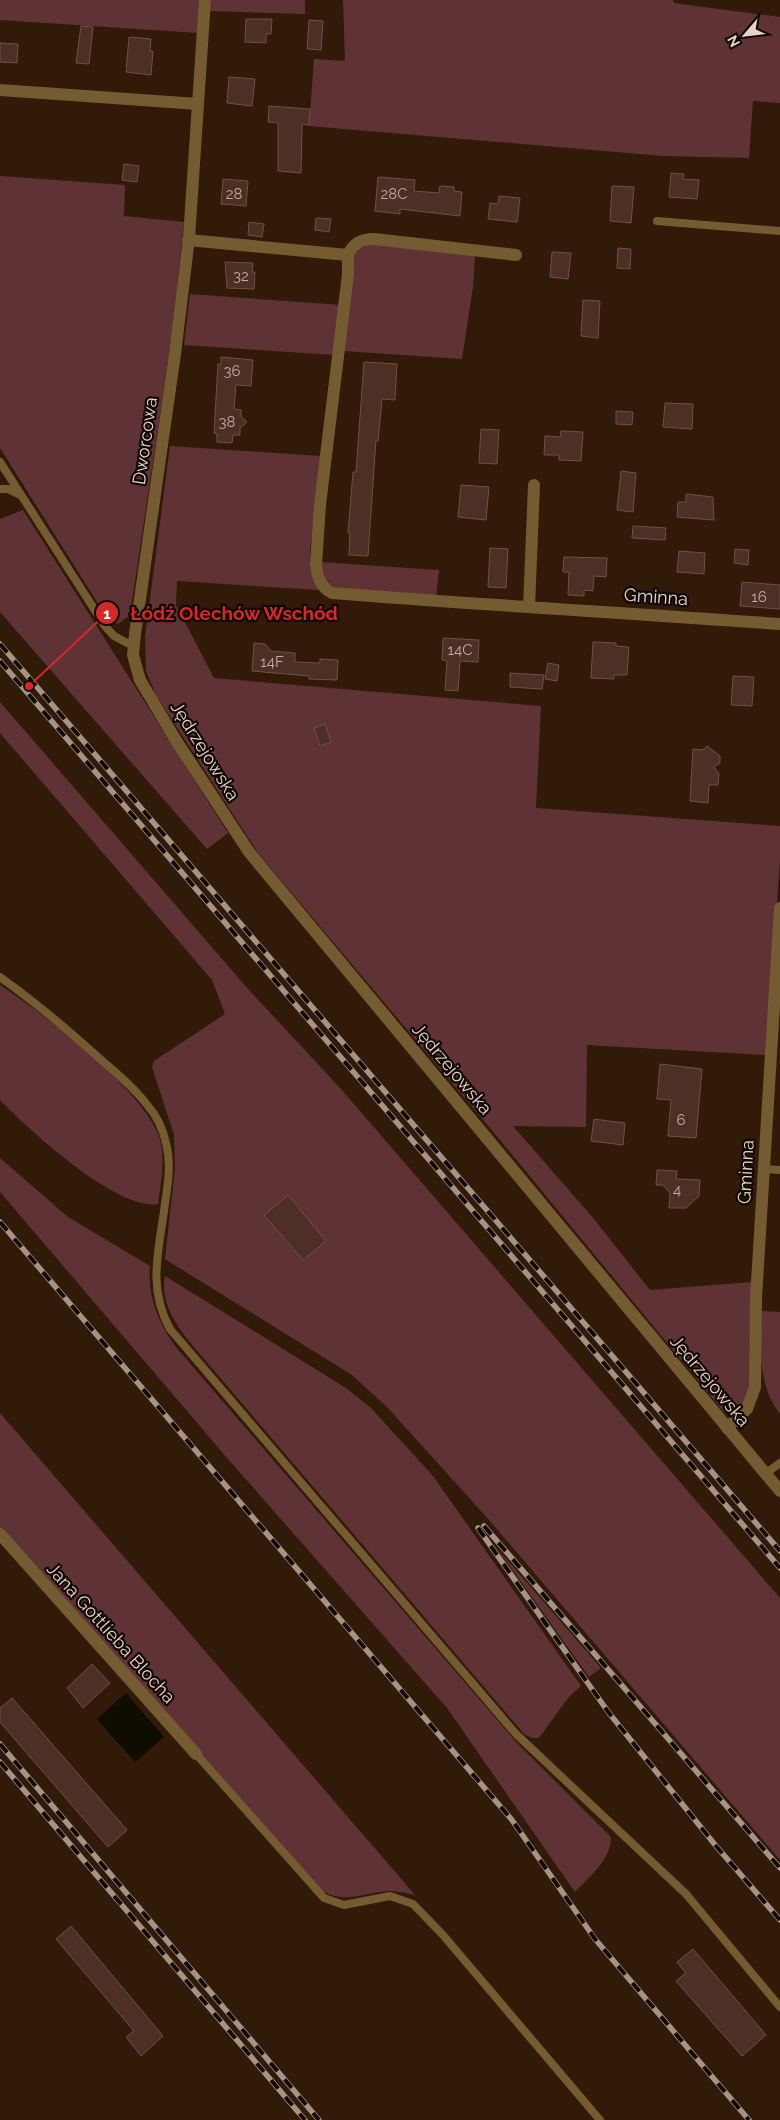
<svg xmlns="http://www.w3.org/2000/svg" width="780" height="2120" font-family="Raleway,sans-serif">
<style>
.green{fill:#5f3336}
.water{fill:#0f0c00}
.building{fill:#4d2f26;stroke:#715046}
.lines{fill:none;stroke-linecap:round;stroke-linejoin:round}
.service{stroke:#745b32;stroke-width:8}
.minor{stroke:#745b32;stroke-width:12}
.tertiary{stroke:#745b32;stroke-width:12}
.rail-casing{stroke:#a69385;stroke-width:5.5}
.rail{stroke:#120803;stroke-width:4;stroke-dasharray:11;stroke-linecap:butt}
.labels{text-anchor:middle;stroke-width:4.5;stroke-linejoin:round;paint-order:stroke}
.number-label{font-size:15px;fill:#bfaca0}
.street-label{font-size:18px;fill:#e5d5c9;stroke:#120803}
.leader{fill:none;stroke:#d62828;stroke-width:2}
.callout-dot{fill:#d62828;stroke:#120803;stroke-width:2}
.mark-label{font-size:15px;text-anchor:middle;font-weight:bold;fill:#fff}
.callout-label{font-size:19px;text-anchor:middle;font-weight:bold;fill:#d62828;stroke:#120803;stroke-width:4.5;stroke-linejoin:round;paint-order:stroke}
</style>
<rect width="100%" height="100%" fill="#311a07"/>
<path class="green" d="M0 0H200L198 33 0 20Z
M211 0H305V14L210 11Z
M343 0H673L674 3 780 17V103L753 101 749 158 663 156 309 126 314 59 345 61Z
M0 176 125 185 124 216 184 222 172 334 130 615 118 624 114 623 104 613 0 448Z
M375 244 475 254 473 287 462 359 343 351 355 252 359 248Z
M190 294 342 305 335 355 184 345Z
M170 446 322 456 310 551 311 572 319 590 177 581 176 605 214 678 541 706 536 808 780 826V859L766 1055 587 1045 586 1127 513 1126 594 1219 650 1290 753 1282 750 1387 744 1405 733 1415 724 1412 490 1128 258 853 156 695 146 671 145 637Z
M23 510 228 833 207 849 0 612V519Z
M320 562 439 570 436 598 333 587 327 582Z
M0 702 248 989 341 1089 780 1598V1860L490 1521 387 1407 352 1375 165 1259 175 1168 174 1135 152 1067 154 1061 225 1014 212 980 0 733Z
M0 985C42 1012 142 1090 159 1136 166 1157 161 1183 158 1204 117 1211 28 1129 0 1100Z
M0 1158 68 1217 150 1266C147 1295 158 1322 175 1346L518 1744 611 1837C611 1860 590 1876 575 1892L447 1708 228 1459 0 1192Z
M165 1276 346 1388 371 1408 433 1476 581 1686 568 1698 539 1738H532L524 1734 188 1340C174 1322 160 1300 165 1276Z
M760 1311 780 1312V1414C757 1385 761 1346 760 1311Z
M0 1413 415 1895C407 1893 397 1891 388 1891 363 1893 346 1904 322 1891L0 1529Z
M496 1547 601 1668 589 1677Z"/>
<path class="water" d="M126 1693 164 1737 135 1762 97 1719Z"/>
<path class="building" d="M246 19H272L271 34H266V43L245 42Z
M309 20 323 21 321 50 307 49Z
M81 26 93 27 89 64 76 63Z
M129 37 151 39 150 51H153L151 75 126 72Z
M0 43 18 44 17 63 0 62Z
M229 77 255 79 252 106 227 103Z
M269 106 310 109 309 125 302 124 301 173 278 171V123L268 122Z
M124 164 139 166 137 182 122 180Z
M671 173 684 174 683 179 699 180 697 199 669 197Z
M378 177 415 180 414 191 439 193 440 186 454 187V191L462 192 460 216 400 209V214L375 211Z
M223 179 248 181 246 206 221 204Z
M612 186 634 187 631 223 610 221Z
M499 196 520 198 517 222 488 219 490 203 498 204Z
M316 218 331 219 329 232 315 230Z
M249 222 264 224 262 237 248 235Z
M618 248 631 249 630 269 617 268Z
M552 252 571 253 568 279 550 277Z
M225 262 253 263 252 272H255L254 289 227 288Z
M583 300 600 301 598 338 581 336Z
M221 357 253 360 251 386 236 385 234 409 241 410V416L247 422 240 428V435H233L232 443 217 442V434L214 433 218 364H221Z
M364 362 397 364 395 400 382 399 378 441 376 440 368 556 349 555 350 533H348L353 472H356Z
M665 403 693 404 692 429 663 427Z
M616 411 633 412 632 425 616 424Z
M481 429 499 430 497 464 479 463Z
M561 431 583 432 581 461 559 460V455H544L545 436 560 437Z
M621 471 636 473 633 512 617 510Z
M461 485 489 487 486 520 458 517Z
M686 494 713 497 714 520 677 517 678 502H686Z
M633 526 666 528 665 540 632 538Z
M490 548 508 549 506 588 488 587Z
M735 549 749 550 748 565 734 563Z
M679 551 705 553 704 574 677 572Z
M564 557 607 558 606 577 594 576 593 591 584 590V596L568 595 569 572H563Z
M742 582 780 585V609L740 606Z
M443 638 479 640 478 662 460 661 458 691 445 690 447 661 442 660Z
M593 642 616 643V646L629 647 627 675H614V679L591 678Z
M254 643 265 644 271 651 295 653V662L320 663V659L338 660 337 680 309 679V676L252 671Z
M548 663 559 665 557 681 545 679Z
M510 673 544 675 542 689 510 687Z
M733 676 754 677 752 706 731 705Z
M325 724 331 742 320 746 314 728Z
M707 746 720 756V763L714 767 719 774 718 785H709L708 803 690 801 693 749 703 750Z
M660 1064 702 1069 696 1138 668 1136 671 1100 657 1099Z
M594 1119 625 1123 623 1145 591 1141Z
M657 1170 677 1171 676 1179 700 1180 699 1196 686 1208H669L670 1193 663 1185H656Z
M288 1195 326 1241 303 1260 264 1215Z
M92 1664 110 1683 83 1708 67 1688Z
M12 1698 127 1830 108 1847 0 1722V1708Z
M71 1926 163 2036 141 2056 126 2037 134 2031 56 1939Z
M693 1949 766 2035 742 2056 676 1981 686 1973 677 1962Z"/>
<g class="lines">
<path class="service" d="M657 221 780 231
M0 462 105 626 114 636 133 646
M0 489H8L20 495
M0 977C35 1002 67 1029 99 1058 116 1073 135 1088 148 1106 157 1116 163 1130 166 1143 172 1166 167 1188 164 1211 158 1254 148 1288 170 1329L516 1734 686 1894 780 2007
M764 1169 780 1170
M765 1474 780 1463
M196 1754 324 1898 344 1905 390 1896 413 1904 443 1935 600 2120"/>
<path class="minor" d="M0 90 198 104
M188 240 348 255C353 243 362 239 374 239L516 255
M348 255V274L320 505 316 564C317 575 321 588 332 593 481 605 631 613 780 624
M529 607 534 485
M727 1428 747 1409 755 1387 756 1298 780 908
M0 1534 196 1754"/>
<path class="tertiary" d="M205 0 189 238 175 354 135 634 133 655 140 680 177 742 249 852 780 1491"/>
<defs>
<path id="rail" d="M0 644 780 1551
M0 661 780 1568
M0 1222 512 1820 595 1939 749 2120
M484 1526 780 1868
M478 1528 609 1713 716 1846 780 1920
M0 1744 319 2120
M0 1762 305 2120"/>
</defs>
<use href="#rail" class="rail-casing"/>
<use href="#rail" class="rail"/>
</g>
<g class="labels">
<g class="number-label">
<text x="234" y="199">28</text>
<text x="394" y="199">28C</text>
<text x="241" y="281">32</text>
<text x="232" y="376">36</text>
<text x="227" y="427">38</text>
<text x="759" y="602">16</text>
<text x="460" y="655">14C</text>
<text x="272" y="667">14F</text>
<text x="681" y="1125">6</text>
<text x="677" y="1195">4</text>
</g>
<g class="street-label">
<text transform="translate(145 441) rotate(-82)" y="6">Dworcowa</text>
<text transform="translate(656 597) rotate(4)" y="6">Gminna</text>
<text transform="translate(205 751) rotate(58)" y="6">Jędrzejowska</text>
<text transform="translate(452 1069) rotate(50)" y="6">Jędrzejowska</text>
<text transform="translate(746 1172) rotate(-87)" y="6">Gminna</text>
<text transform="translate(710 1381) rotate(50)" y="6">Jędrzejowska</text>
<text transform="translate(111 1633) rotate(48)" y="6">Jana Gottlieba Blocha</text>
</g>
</g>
<path class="leader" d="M29 686L107 613"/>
<g class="callout-dot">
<circle cx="29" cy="686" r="5"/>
<circle cx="107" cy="613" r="12"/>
</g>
<g class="mark-label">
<text x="107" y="619">1</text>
</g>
<g class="callout-label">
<text x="234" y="620">Łódź Olechów Wschód</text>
</g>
<g transform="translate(745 35) rotate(242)" stroke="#120803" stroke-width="4" paint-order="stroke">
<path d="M0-4L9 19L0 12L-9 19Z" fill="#e5d5c9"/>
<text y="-8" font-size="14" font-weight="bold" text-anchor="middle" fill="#e5d5c9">N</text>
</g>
</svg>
